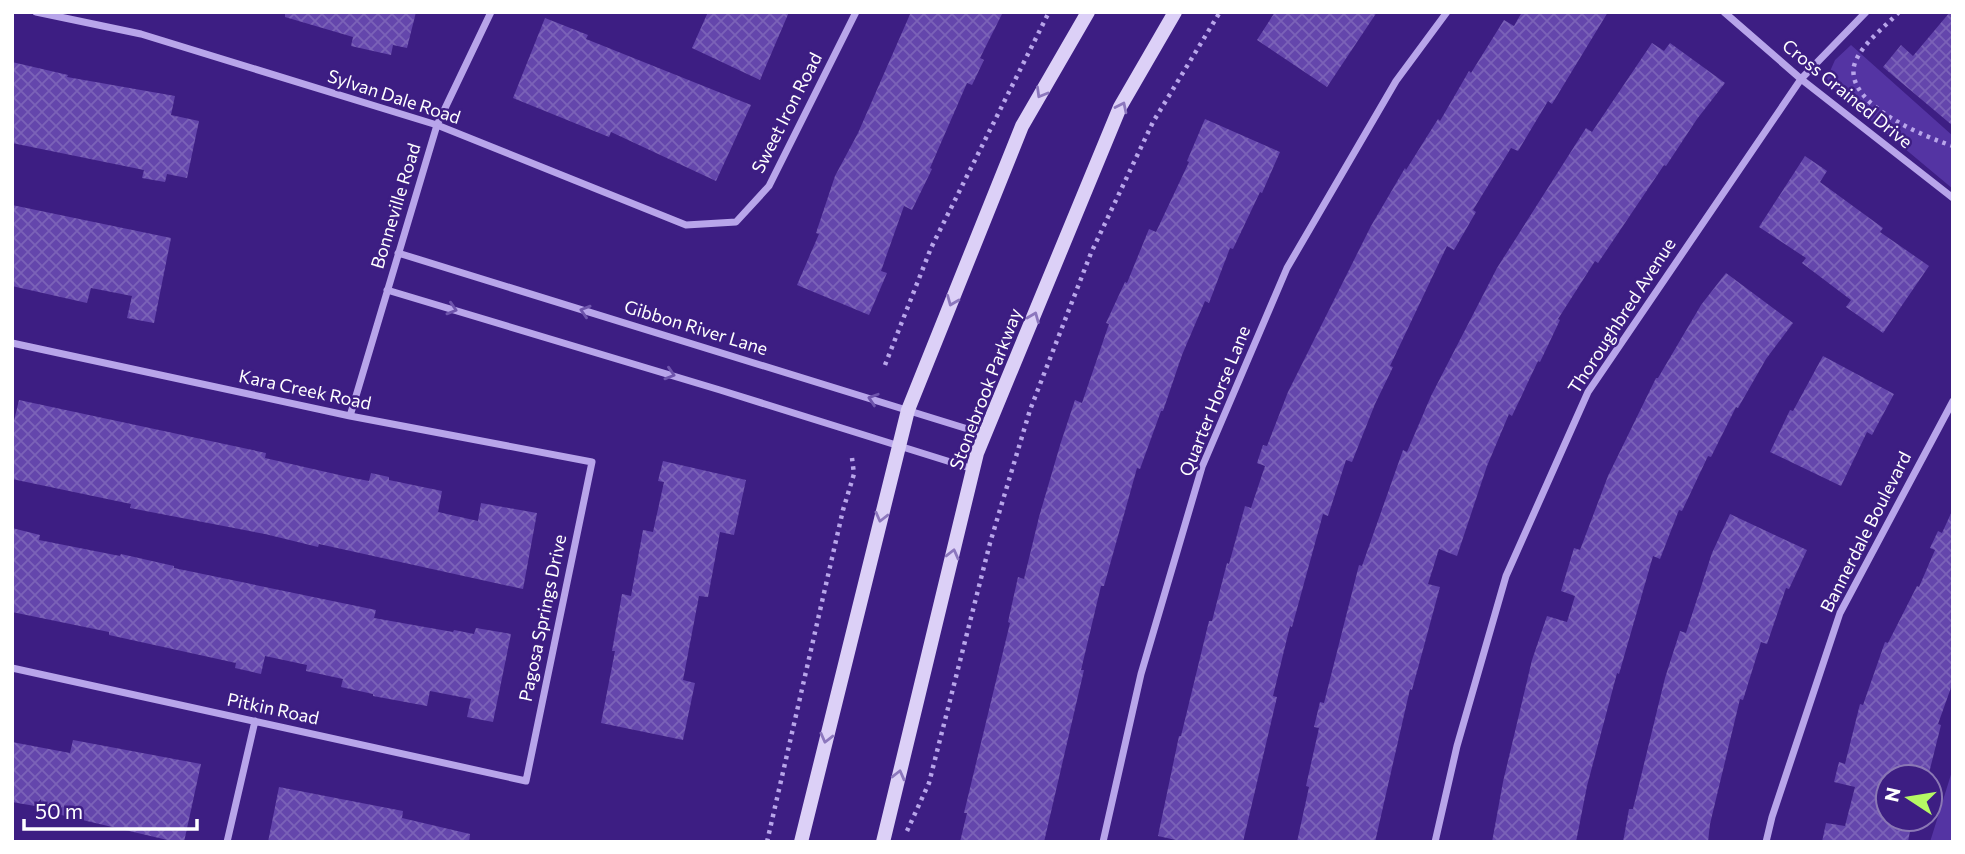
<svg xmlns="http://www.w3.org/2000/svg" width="1965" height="854" font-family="Commissioner,sans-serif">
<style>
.green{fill:#5434a3}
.building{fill:url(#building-cross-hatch)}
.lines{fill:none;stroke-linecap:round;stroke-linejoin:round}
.path{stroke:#b8a5ea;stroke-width:4.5;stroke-dasharray:3.5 5;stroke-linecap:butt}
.street{stroke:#b8a5ea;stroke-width:7}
.secondary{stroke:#dcd0f7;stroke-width:14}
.oneway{stroke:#8c77bd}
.oneway2{stroke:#6e54ac}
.labels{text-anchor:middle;stroke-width:5;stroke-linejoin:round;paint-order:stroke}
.street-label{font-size:18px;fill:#fff;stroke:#3d1e83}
</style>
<defs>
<pattern id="building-cross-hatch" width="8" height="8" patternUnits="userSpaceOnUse" patternTransform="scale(1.75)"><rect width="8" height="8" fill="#6446ac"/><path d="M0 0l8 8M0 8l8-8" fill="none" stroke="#7b62b8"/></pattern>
</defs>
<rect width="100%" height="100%" fill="#3d1e83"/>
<path class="green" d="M1851 45 1953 136V189L1831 87 1827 78 1835 60Z
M1953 768V842H1930Z"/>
<path class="building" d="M285 12H416L407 48 393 45 391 55 351 46 353 37 285 17Z
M708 12H789L760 80 692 48Z
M911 12H1003L980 58 984 60 972 85 967 83 930 168 932 169 912 210 904 206 881 271 887 273 869 315 797 285 819 234 816 233 835 176 858 133Z
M1275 12H1377L1327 87 1257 40Z
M1522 12H1608L1552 104 1548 101 1518 151 1511 148 1473 210 1476 212 1454 250 1447 246 1390 366 1393 367 1375 404 1352 462 1346 460 1328 516 1323 514 1292 627 1290 626 1273 696 1277 697 1243 842H1185L1158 836 1179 736H1181L1209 621H1212L1227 563 1229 564 1245 506 1251 508 1265 466 1257 463 1263 445 1267 446 1288 392 1371 226 1405 168 1406 170 1438 119 1440 121 1469 71 1471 73 1504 20 1514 26Z
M1950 12H1953V126L1883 67 1901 45 1913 56Z
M545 18 588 35 586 39 751 105 716 181 611 132 609 137 513 98Z
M1652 43 1664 51 1670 43 1725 83 1697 119 1666 166 1664 165 1598 263 1595 261 1558 319 1560 320 1540 362 1538 361 1512 416 1509 414 1487 466 1457 556 1439 549 1428 584 1440 587 1412 690 1410 689 1375 842H1297L1309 787 1306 786 1319 728 1314 727 1320 702 1324 703 1359 565 1362 566 1403 450 1407 452 1431 396 1497 268 1586 128 1592 132Z
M12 62 68 75 67 77 175 96 171 115 199 121 187 178 167 174 165 182 142 178 144 170 12 143Z
M1205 119 1280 152 1262 193 1260 192 1233 249 1230 248 1209 303 1205 301 1182 355 1163 411H1161L1140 469 1137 468 1104 586H1101L1081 670H1084L1044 842H960L967 813H964L1010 623 1008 622 1018 577 1024 579 1039 517 1061 442 1075 400 1082 403 1109 324 1106 323 1125 282 1127 283 1149 229 1156 232 1189 162 1187 161Z
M1805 156 1827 171 1820 182 1883 228 1880 232 1929 266 1883 333 1846 307 1851 300 1802 263 1806 258 1759 227Z
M12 205 171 238 154 323 127 318 132 296 91 288 87 303 12 286Z
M1726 273 1793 323 1766 359 1738 408 1736 407 1711 457 1708 456 1682 511 1679 510 1660 559 1653 556 1619 674 1617 673 1587 786 1576 842H1492L1503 782 1532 660 1547 616 1567 622 1575 596 1561 591 1574 548 1580 550 1608 476 1656 378H1658L1701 305Z
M1823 356 1894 394 1872 435 1867 432 1841 486 1770 452 1790 410 1793 411Z
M19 400 266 453 265 458 348 477 369 481 371 473 389 477V480L442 491 438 512 478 521 481 503 537 513 523 589 319 544 318 547 265 534 130 508 131 504 12 479V429Z
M663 461 746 480 734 535 720 532 708 597 699 596 683 680 695 683 683 740 601 723 615 651H612L622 594 631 596 643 530 653 532 664 482 658 481Z
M1953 509V682L1938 724 1941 725 1928 777H1888V819H1912L1908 842H1822L1826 823 1845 826 1855 787 1834 782 1839 762 1845 764 1860 704 1863 705 1885 642 1888 643 1917 586 1919 587 1935 550 1930 548 1938 531 1942 533Z
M1730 514 1807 550 1789 589 1786 588 1767 644 1761 642 1743 700 1740 699 1710 824 1708 842H1623L1629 809H1633L1665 678 1680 631 1686 633 1712 553Z
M12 528 40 535 39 540 120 556 121 554 174 566V568L376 610 374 618 453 632 454 630 474 634 476 628 511 634 493 722 467 717 471 699 430 691 427 706 373 696V694L341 687 343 679 306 671 307 665 265 656 261 674 235 668 236 663 109 635V632L12 612Z
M73 740 201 764 184 842H176L57 814 58 810 12 802V742L70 753Z
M279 787 403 811 402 818 470 834 469 842H268Z"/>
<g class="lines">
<path class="path" d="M1899 12C1885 27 1859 46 1854 66 1846 105 1925 137 1953 146
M885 365 931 248 1049 12
M907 831 929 783 990 543 1030 410 1091 253 1153 122 1220 12
M767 842 843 510 854 474 852 458"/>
<path class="street" d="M36 12 141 34 437 125 686 225 736 222 769 186 856 12
M1724 12 1801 79 1953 198
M398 253 984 434
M387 290 720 390 973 469
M12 343 350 416 592 462 526 781 12 668
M350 416 437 125 491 12
M227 842 255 721
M1103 842 1141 674 1202 467 1287 268 1396 81 1447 12
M1435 842 1457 746 1506 576 1588 392 1801 79 1866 12
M1766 842 1772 817 1840 613 1953 401"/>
<path class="secondary" d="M801 842 908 410 1022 126 1088 12
M883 842 977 453 1120 107 1175 12"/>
</g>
<defs><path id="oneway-chevron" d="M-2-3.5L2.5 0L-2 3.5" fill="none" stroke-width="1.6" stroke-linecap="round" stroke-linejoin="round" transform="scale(1.75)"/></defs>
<g class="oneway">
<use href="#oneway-chevron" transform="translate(1041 93) rotate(120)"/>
<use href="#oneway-chevron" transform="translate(1122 107) rotate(-64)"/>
<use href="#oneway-chevron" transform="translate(952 301) rotate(112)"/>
<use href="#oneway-chevron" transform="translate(1034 317) rotate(-68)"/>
<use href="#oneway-chevron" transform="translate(881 517) rotate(104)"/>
<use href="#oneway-chevron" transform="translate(953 554) rotate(-76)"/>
<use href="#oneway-chevron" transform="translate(826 738) rotate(104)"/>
<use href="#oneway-chevron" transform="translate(899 775) rotate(-76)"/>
</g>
<g class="oneway2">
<use href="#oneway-chevron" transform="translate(452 309) rotate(17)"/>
<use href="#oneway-chevron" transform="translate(585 311) rotate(-163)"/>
<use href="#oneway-chevron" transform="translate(670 374) rotate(17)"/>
<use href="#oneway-chevron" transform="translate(873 399) rotate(-162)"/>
</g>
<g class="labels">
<g class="street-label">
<text transform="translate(1847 94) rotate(39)" y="6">Cross Grained Drive</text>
<text transform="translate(394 97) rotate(18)" y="6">Sylvan Dale Road</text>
<text transform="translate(787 113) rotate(-63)" y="6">Sweet Iron Road</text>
<text transform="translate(396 206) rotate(-73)" y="6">Bonneville Road</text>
<text transform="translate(1622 316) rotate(-57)" y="6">Thoroughbred Avenue</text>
<text transform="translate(696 328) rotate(17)" y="6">Gibbon River Lane</text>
<text transform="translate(986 389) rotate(-69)" y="6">Stonebrook Parkway</text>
<text transform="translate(305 390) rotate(12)" y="6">Kara Creek Road</text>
<text transform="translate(1215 401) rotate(-68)" y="6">Quarter Horse Lane</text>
<text transform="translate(1866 532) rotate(-63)" y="6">Bannerdale Boulevard</text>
<text transform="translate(543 618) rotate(-78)" y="6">Pagosa Springs Drive</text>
<text transform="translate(273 709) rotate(12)" y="6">Pitkin Road</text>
</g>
</g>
<rect width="1965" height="854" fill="none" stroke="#ffffff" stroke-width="28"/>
<g transform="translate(1909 798) rotate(282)"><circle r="33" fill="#3d1e83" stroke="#8b78b5" stroke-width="2"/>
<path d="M0-5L12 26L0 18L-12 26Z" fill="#b6f964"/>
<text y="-10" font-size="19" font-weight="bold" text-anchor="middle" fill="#ffffff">N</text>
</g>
<path d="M24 819v10h173v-10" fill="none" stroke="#ffffff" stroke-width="3.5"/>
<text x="35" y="819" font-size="21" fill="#ffffff" stroke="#3d1e83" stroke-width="5" paint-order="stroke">50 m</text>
</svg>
